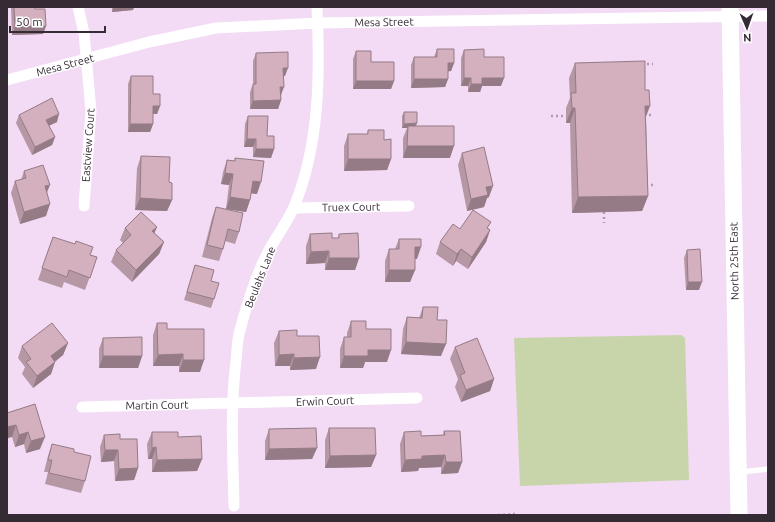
<svg xmlns="http://www.w3.org/2000/svg" width="775" height="522" font-family="Ubuntu,sans-serif">
<style>
.green{fill:#c8d5aa}
.lines{fill:none;stroke-linecap:round;stroke-linejoin:round}
.path{stroke:#b09cb1;stroke-width:2.5;stroke-dasharray:2 3;stroke-linecap:butt}
.lane{stroke:#fff;stroke-width:5.5}
.street{stroke:#fff;stroke-width:11}
.primary{stroke:#fff;stroke-width:17}
.wall{fill:#b697a4}
.shaded-wall{fill:#947b86}
.building{fill:#d4b0bf;stroke:#947b86}
.labels{text-anchor:middle;stroke-width:3;stroke-linejoin:round;paint-order:stroke}
.street-label{font-size:11px;fill:#352b35;stroke:#fff}
</style>
<rect width="100%" height="100%" fill="#f3daf5"/>
<path class="green" d="M681 335 685 338 689 480 520 486 514 338Z"/>
<g class="lines">
<path class="path" d="M642 64H653
M644 115H654
M551 116H566
M646 185H655
M604 212V223
M498 515 515 514"/>
<path class="lane" d="M740 472 768 469"/>
<path class="street" d="M78 7 84 33 91 111 84 206
M7 80 149 42 216 28 318 23 768 16
M294 208 409 206
M82 407 417 398
M234 506C233 458 230 409 236 361 237 352 237 343 239 334 246 307 254 279 267 254 275 238 287 223 294 207 320 144 320 74 317 7"/>
<path class="primary" d="M730 7 739 515"/>
</g>
<path class="wall" d="M11 7H35V9L46 26 43 34 12 35Z
M112 7H134L133 10 112 12Z
M437 49 454 63 451 71H448V79L445 87 411 88V65L414 57H434Z
M464 50 484 57 501 86H482L480 92H468V86H461V58Z
M356 51 394 81 391 89H353V59Z
M256 53 285 76H283L281 95V100L278 109H250V92L253 84V61Z
M575 63 646 117 648 196 642 211 572 213 570 123H566V108L570 98 569 78Z
M131 76 153 94 160 106 157 114H153V124L150 132H128V84Z
M404 112 417 123 416 126 450 158H403V138L407 128H402V116Z
M19 115 57 122 49 126 55 137 52 145 32 155 16 123Z
M248 116 267 136 274 149 271 158 253 157V147H244L245 124Z
M368 130 384 140 391 159 387 170 344 171V146L348 134H367Z
M462 153 489 197 487 198 484 207 467 211 458 165Z
M141 156 169 182 172 200 167 211 135 210 137 168Z
M235 158 257 194 251 193 250 200 246 212 226 209 229 185 221 184 223 172 227 160 234 161Z
M24 171 47 193 46 216 20 224 11 193 15 181 21 180Z
M216 207 239 232 235 244 225 241 223 249 219 261 202 257 212 218Z
M157 227 154 233 164 242 159 254 132 282 111 262 116 250 123 243 120 240 125 228Z
M488 228 490 230 486 242 468 269 456 261 453 266 436 254 440 242 460 229Z
M310 234 332 238H338L339 234 359 258 355 270H325V263L306 264V246Z
M53 237 90 255 97 257 85 290 64 282 62 288 38 280Z
M399 239 417 259H415V270L410 282H385V261L389 249H395Z
M687 250 699 290H686L684 258Z
M195 265 214 299 211 308 184 300Z
M423 307 437 320 441 356 401 354 403 329 407 317 419 318Z
M351 321 366 329 387 362H365L363 368H340V349L344 337H347V333Z
M157 323 167 329 200 372H179V366H153V335Z
M279 331 297 336 316 369 290 370V366H275L274 343Z
M103 338 142 356 138 368H99V349Z
M68 343 63 355 55 362 51 374 33 388 22 374 25 367 18 358 22 346Z
M455 347 494 379 490 391 461 402 455 387 458 379 450 359Z
M35 404 40 449 26 453 24 444 15 447 12 437 7 438V413Z
M329 428 376 455 371 467 325 468V440Z
M269 429 317 448 312 459 265 460V441Z
M444 431 462 462 458 473 441 474V467L419 468 418 471 401 472 400 444 404 432 421 436 443 435Z
M152 432 178 437 202 459 197 471 152 472V459H148L147 444Z
M104 435 120 439 138 468 134 480 115 481 114 461 101 462 100 447Z
M52 444 74 452 85 481 81 493 45 484 48 472H44L48 456Z"/>
<path class="shaded-wall" d="M114 7H134L133 10 112 12Z
M46 26 43 34 12 35 15 27Z
M448 63H454L451 71 445 72Z
M283 68H288L285 76H280Z
M464 78H471L468 86H461Z
M482 78H504L501 86H482L480 92H468L471 84Z
M414 79H448L445 87 411 88Z
M356 81H394L391 89H353Z
M280 87H284L281 95Z
M281 100 278 109H250L253 101Z
M153 106H160L157 114H150Z
M645 106H650L644 122Z
M572 108H575L570 123H566Z
M59 114 57 122 43 128 46 120Z
M417 123 415 127 408 126 407 128H402L404 124Z
M130 124H153L150 132H128Z
M55 137 52 145 32 155 35 147Z
M247 139H256L253 147H244Z
M407 146H454L450 158H403Z
M256 149H274L271 158 253 157Z
M348 159H391L387 170 344 171Z
M225 173 233 174 229 185 221 184Z
M253 181 261 182 257 194 249 193Z
M50 185 45 197V186Z
M493 186 489 197 487 198 484 207 467 211 471 199 486 187Z
M648 196 642 211 572 213 578 197Z
M230 197 250 200 246 212 226 209Z
M140 198 172 200 167 211 135 210Z
M50 204 46 216 20 224 24 212Z
M157 227 152 239V231Z
M490 230 486 242 468 269 472 257Z
M164 242 159 254 132 282 136 270Z
M415 247H421L417 259H410Z
M461 249 456 261 453 266 457 254Z
M329 251 325 263 306 264 311 252Z
M329 258H359L355 270H325Z
M389 270H415L410 282H385Z
M688 282H702L699 290H686Z
M406 342 446 344 441 356 401 354Z
M68 343 63 355 46 368 51 356Z
M368 350H391L387 362H365L363 368H340L344 356Z
M183 354 179 366H153L158 355Z
M294 354 290 366H275L279 355Z
M103 356H142L138 368H99Z
M320 357 316 369 290 370 294 358Z
M183 360H204L200 372H179Z
M55 362 51 374 33 388 37 376Z
M494 379 490 391 461 402 466 390Z
M16 425 12 437 7 438V427Z
M28 432 24 444 15 447 19 435Z
M45 437 40 449 26 453 31 441Z
M156 447 152 459H148L152 448Z
M317 448 312 459 265 460 269 449Z
M105 450H118L114 461 101 462Z
M376 455 371 467 325 468 330 456Z
M445 455 441 467 419 468 418 471 401 472 405 460 422 456Z
M202 459 197 471 152 472 157 460Z
M446 462H462L458 473 441 474Z
M138 468 134 480 115 481 119 469Z"/>
<path class="building" d="M14 7H35V9H45L46 26 15 27Z
M437 49H454V63H448V79H414V57H437Z
M484 49V57H504V78H482V84H471V78H464V50Z
M356 51H371V62H394V81H356Z
M288 52V68H283L284 87H280L281 100 253 101V84H256V53Z
M645 61V90H649L650 106H645L648 196 578 197 575 108H572L571 93H576L575 63Z
M131 76H153V94H160V106H153V124H130Z
M52 98 59 114 46 120 55 137 35 147 19 115Z
M404 112H417V123L404 124Z
M248 116H268L267 136H274V149H256V139H247Z
M408 126H454V146H407Z
M368 130H384V140L391 139V159H348V134H368Z
M484 147 493 186 486 187 488 195 471 199 462 153Z
M141 156 170 157 169 182 172 183V200L140 198Z
M235 158 264 161 261 182 253 181 250 200 230 197 233 174 225 173 227 160 235 161Z
M43 165 50 185 45 186 50 204 24 212 15 181 26 178 24 171Z
M216 207 243 213 239 232 228 229 223 249 207 245Z
M473 210 491 222 487 228 490 230 472 257 461 249 457 254 440 242 453 224 460 229Z
M141 212 157 227 152 231 164 242 136 270 116 250 131 235 125 228Z
M332 233V238H339V234L358 233 359 258H329V251L311 252 310 234Z
M53 237 75 244 76 241 93 247 90 255 97 257 90 278 69 270 67 277 42 268Z
M399 239H421V247H415V270H389V249H399Z
M700 249 702 282H688L687 250Z
M195 265 214 270 211 281 219 283 214 299 187 292Z
M423 307H438L437 320H447L446 344 406 342 407 317 422 318Z
M351 321H366V329H391V350H368V356H344V337H351Z
M52 323 68 343 51 356 55 362 37 376 26 362 31 359 22 346Z
M157 323H167V329H204V360H183V354L158 355Z
M297 330V336H319L320 357 294 358V354L279 355V331Z
M142 337V356H103V338Z
M477 338 494 379 466 390 460 375 465 373 455 347Z
M35 404 45 437 31 441 28 432 19 435 16 425 7 427V413Z
M316 428 317 448 269 449V429Z
M329 428H375L376 455 330 456Z
M421 431V436L445 435 444 431H460L462 462H446L445 455 422 456V459L405 460 404 432Z
M152 432H178V437L201 436 202 459 157 460 156 447 152 448Z
M120 434V439H137L138 468 119 469 118 450H105L104 435Z
M52 444 74 449V452L91 456 85 481 49 473 52 460H48Z"/>
<g class="labels">
<g class="street-label">
<text transform="translate(384 22) rotate(-1)" y="4">Mesa Street</text>
<text transform="translate(65 65) rotate(-15)" y="4">Mesa Street</text>
<text transform="translate(88 145) rotate(-86)" y="4">Eastview Court</text>
<text transform="translate(351 207) rotate(-1)" y="4">Truex Court</text>
<text transform="translate(734 261) rotate(-91)" y="4">North 25th East</text>
<text transform="translate(260 277) rotate(-68)" y="4">Beulahs Lane</text>
<text transform="translate(325 401) rotate(-2)" y="4">Erwin Court</text>
<text transform="translate(157 405) rotate(-1)" y="4">Martin Court</text>
</g>
</g>
<rect width="775" height="522" fill="none" stroke="#352b35" stroke-width="16"/>
<g transform="translate(747 28) rotate(178)" stroke="#ffffff" stroke-width="3" paint-order="stroke">
<path d="M0-3L7 15L0 10L-7 15Z" fill="#352b35"/>
<text y="-6" font-size="11" font-weight="bold" text-anchor="middle" fill="#352b35">N</text>
</g>
<path d="M10 26v6h95v-6" fill="none" stroke="#352b35" stroke-width="2"/>
<text x="16" y="26" font-size="12" fill="#352b35" stroke="#ffffff" stroke-width="3" paint-order="stroke">50 m</text>
</svg>
